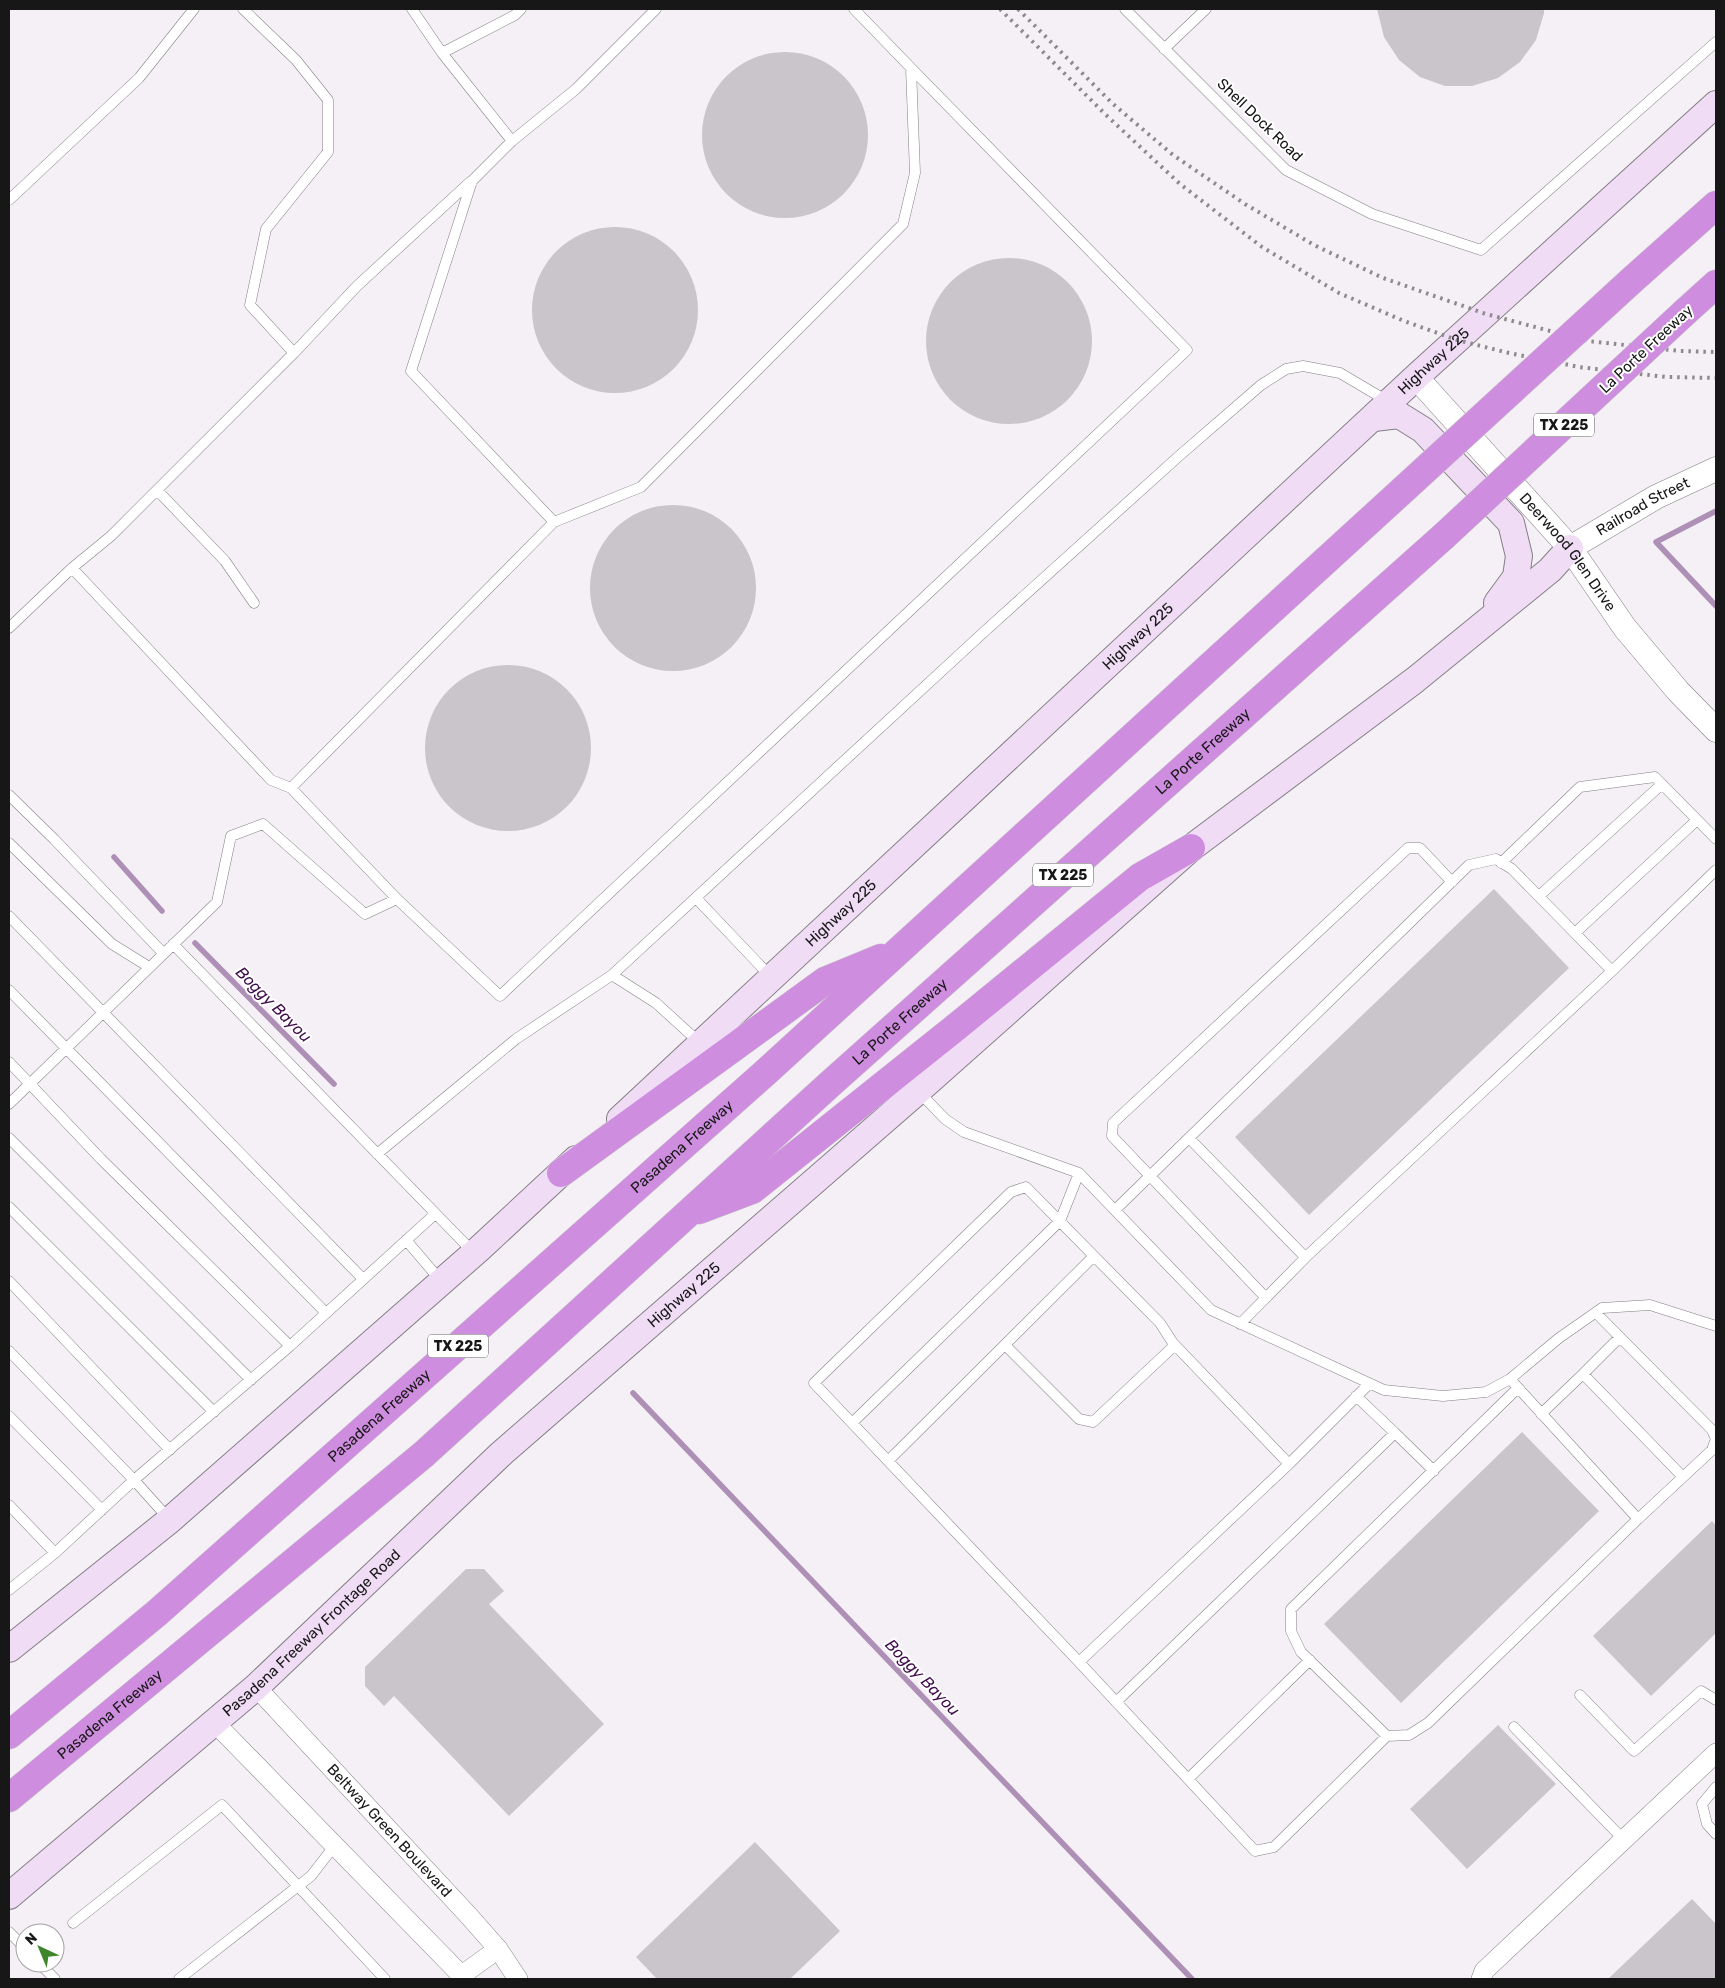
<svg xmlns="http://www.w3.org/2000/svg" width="1725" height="1988" font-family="Rubik,sans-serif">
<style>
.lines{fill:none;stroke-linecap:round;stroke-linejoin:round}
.stream{stroke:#ae8fb6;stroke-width:5.5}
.building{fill:#c9c5ca}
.service-casing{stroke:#837f84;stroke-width:11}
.minor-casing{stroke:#837f84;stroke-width:20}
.tertiary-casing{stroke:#837f84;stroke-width:25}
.secondary-casing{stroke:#837f84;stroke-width:28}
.motorway-casing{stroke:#ccc;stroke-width:29}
.service{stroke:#fff;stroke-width:10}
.minor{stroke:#fff;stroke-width:19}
.tertiary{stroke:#fff;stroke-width:24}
.secondary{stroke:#f0ddf5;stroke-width:26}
.motorway{stroke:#ce8dde;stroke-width:28}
.rail{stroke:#8d8a8d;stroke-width:4;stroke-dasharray:2.5 5;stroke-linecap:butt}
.motorway-bridge-casing{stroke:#ccc;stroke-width:29;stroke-linecap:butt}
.motorway-bridge{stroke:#ce8dde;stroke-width:28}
.labels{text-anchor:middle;stroke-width:4;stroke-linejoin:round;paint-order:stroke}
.shield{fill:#fff;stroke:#5d5d5d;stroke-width:1}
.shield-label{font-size:14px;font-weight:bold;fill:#181718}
.street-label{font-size:15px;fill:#181718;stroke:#fff}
.water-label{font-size:16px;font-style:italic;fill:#400c4c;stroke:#fff}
</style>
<rect width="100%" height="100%" fill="#f4f0f5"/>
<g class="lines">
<path class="stream" d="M1716 511 1656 542 1716 606
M114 857 162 911
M195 943 334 1084
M633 1393 1192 1979"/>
</g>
<path class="building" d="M1377 9H1544V13L1536 40 1520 62 1498 78 1472 86H1445L1420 77 1399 60 1384 37Z
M702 135a83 83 0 1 1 166 0a83 83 0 1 1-166 0Z
M532 310a83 83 0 1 1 166 0a83 83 0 1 1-166 0Z
M926 341a83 83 0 1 1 166 0a83 83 0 1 1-166 0Z
M590 588a83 83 0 1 1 166 0a83 83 0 1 1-166 0Z
M425 748a83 83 0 1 1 166 0a83 83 0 1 1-166 0Z
M1494 889 1569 968 1309 1215 1235 1137Z
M1522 1432 1599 1511 1401 1703 1324 1624Z
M1712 1521 1716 1526V1633L1651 1696 1593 1636Z
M466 1569H484L504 1591 489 1604 604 1724 509 1816 394 1696 384 1706 365 1686V1667Z
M1498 1725 1556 1784 1467 1869 1410 1809Z
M755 1842 840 1931 790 1979H657L636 1957Z
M1692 1899 1716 1924V1979H1608Z"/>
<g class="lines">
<defs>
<path id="service" d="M243 9 296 60 328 100V152L266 229 250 305 294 353
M412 9 442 53 512 141
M854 9 911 68 915 173 903 224 641 487 554 522 291 788 397 899 500 996 1187 350 911 68
M1125 9 1286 170 1372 214 1481 250 1716 42
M1164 49 1206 9
M442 53 515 15 521 9
M9 200 139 78 194 9
M157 490 225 561 254 603
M554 522 411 371 472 181 512 141 576 89 656 9
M72 568 271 780 291 788
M9 628 72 568 111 536 294 353 357 286 470 182
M9 795 54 839 163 953
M9 843 112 944 149 967
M1501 863 1580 787 1655 777 1716 839
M1539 896 1662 784
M696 898 771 977
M9 916 363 1279
M1575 933 1697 820
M173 944 474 1253
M612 975 985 631 1179 456 1261 385 1286 369 1303 366 1340 373 1389 402
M9 990 326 1313
M9 1062 101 1159 290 1346
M919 1092 945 1119 964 1132 1079 1173 1211 1310 1384 1390 1443 1396 1486 1392 1510 1379 1559 1338 1602 1308 1650 1305 1716 1326
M9 1104 217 902 231 836 263 824 365 914 397 899
M9 1138 251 1380
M1189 1138 1305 1257
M377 1154 516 1039 612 975 656 1003 700 1043
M1079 1173 1060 1221 852 1423 814 1383 1011 1192 1026 1187 1160 1323 1173 1343 1289 1464 1369 1384
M9 1207 214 1412
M1115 1210 1469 865 1496 859 1512 869 1612 971
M406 1240 441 1281
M9 1281 170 1450
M1266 1298 1112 1136 1113 1123 1408 848H1420L1452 882
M1596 1313 1712 1430 1716 1439 1712 1450 1638 1519
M1240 1324 1308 1255 1612 971 1716 870
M1620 1337 1583 1374 1683 1477
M1005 1345 1079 1419 1093 1422 1175 1345
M9 1351 134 1480 169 1519
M1356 1396 1395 1433
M1541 1414 1583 1374
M9 1416 102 1510
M852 1423 1079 1662 1289 1464
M888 1461 1094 1256
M9 1505 55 1553
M9 1590 55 1553 134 1480 290 1346 434 1215
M1079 1662 1255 1851 1274 1847 1387 1736 1409 1735 1428 1723 1638 1519 1510 1379
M1580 1695 1634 1751 1701 1691 1716 1700
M1116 1702 1395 1433 1434 1471
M1514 1727 1624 1840
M1387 1736 1301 1652 1291 1631V1609L1518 1388
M1188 1779 1310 1660
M1716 1787 1702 1804 1707 1824 1716 1834
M73 1923 222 1805 385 1979
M9 1932 25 1948
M39 1963 55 1979
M179 1979 311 1876 335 1845"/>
<g id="minor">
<path id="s1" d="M256 1687 469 1916 498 1949 518 1979"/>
<path d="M215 1723 465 1979"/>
<path d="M462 1975 498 1949"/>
<path d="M1481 1979 1484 1971 1716 1753"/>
</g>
<g id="tertiary">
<path id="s2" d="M1416 377 1570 548 1625 628 1678 691 1716 730"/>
<path id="s3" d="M1570 548 1656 497 1716 469"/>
</g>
<g id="secondary">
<path d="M1374 418 1399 415 1423 430 1511 523 1519 556 1516 577 1497 603"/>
<path id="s4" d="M620 1119 1416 377 1716 104"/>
<path d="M9 1649 170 1520 479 1249 576 1159"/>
<path id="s5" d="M9 1896 256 1687 502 1453 918 1091 1191 848 1415 680 1550 570 1570 548"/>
</g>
<g id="motorway">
<path d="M1631 281 1716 205"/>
<path d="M1684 313 1716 284"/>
<path d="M561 1173 825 981 881 958"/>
<path d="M699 1210 752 1190 955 1028 1140 877 1191 848"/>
<path id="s6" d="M9 1735 157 1613 766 1072 1404 489"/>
<path id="s7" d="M9 1798 424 1454 830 1084 1444 536"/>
</g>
</defs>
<use href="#service" class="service-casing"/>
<use href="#minor" class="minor-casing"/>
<use href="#tertiary" class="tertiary-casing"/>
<use href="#secondary" class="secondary-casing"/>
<use href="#motorway" class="motorway-casing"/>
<use href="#service" class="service"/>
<use href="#minor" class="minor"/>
<use href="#tertiary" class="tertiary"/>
<use href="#secondary" class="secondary"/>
<use href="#motorway" class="motorway"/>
<path class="rail" d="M1000 9 1106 115 1180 184 1262 247 1339 293 1404 321 1457 340 1509 353 1579 367 1666 377 1716 378
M1018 9 1113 104 1173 155 1245 204 1314 245 1383 278 1486 314 1588 341 1680 351 1716 352"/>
<defs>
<path id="motorway-bridge" d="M1404 489 1631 281
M1444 536 1684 313"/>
</defs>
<use href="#motorway-bridge" class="motorway-bridge-casing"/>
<use href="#motorway-bridge" class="motorway-bridge"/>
</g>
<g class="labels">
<g class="shield">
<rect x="1534" y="413.5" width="60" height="23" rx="4"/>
<rect x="1033" y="863.5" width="60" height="23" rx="4"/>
<rect x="428" y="1334.5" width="60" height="23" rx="4"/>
</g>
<g class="shield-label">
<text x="1564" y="430">TX 225</text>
<text x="1063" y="880">TX 225</text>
<text x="458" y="1351">TX 225</text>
</g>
<g class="street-label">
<text transform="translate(1260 120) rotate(44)" y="5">Shell Dock Road</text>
<text transform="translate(1646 349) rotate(-43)" y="5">La Porte Freeway</text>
<text dy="5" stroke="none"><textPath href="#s4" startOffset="1112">Highway 225</textPath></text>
<text dy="5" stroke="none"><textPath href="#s3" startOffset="84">Railroad Street</textPath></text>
<text dy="5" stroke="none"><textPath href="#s2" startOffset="232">Deerwood Glen Drive</textPath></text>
<text dy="5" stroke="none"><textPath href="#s4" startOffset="708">Highway 225</textPath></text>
<text dy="5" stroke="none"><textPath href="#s7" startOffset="1588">La Porte Freeway</textPath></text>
<text dy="5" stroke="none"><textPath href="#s4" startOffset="302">Highway 225</textPath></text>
<text dy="5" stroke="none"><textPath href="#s7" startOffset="1182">La Porte Freeway</textPath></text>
<text dy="5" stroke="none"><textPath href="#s6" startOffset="894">Pasadena Freeway</textPath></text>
<text dy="5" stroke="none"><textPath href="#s5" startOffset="904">Highway 225</textPath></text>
<text dy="5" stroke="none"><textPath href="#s6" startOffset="489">Pasadena Freeway</textPath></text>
<text dy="5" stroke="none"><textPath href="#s5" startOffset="401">Pasadena Freeway Frontage Road</textPath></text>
<text dy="5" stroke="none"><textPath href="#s7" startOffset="131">Pasadena Freeway</textPath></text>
<text dy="5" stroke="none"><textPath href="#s1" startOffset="196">Beltway Green Boulevard</textPath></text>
</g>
<g class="water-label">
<text transform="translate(274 1004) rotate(45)" y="6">Boggy Bayou</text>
<text transform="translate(923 1677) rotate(46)" y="6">Boggy Bayou</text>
</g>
</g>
<rect width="1725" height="1988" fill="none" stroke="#181718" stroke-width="20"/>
<g transform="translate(40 1948) rotate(316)"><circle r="24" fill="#ffffff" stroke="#a3a2a3"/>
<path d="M0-4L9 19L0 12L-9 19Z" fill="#3f862b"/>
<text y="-8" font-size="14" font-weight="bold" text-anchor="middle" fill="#181718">N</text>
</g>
</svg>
